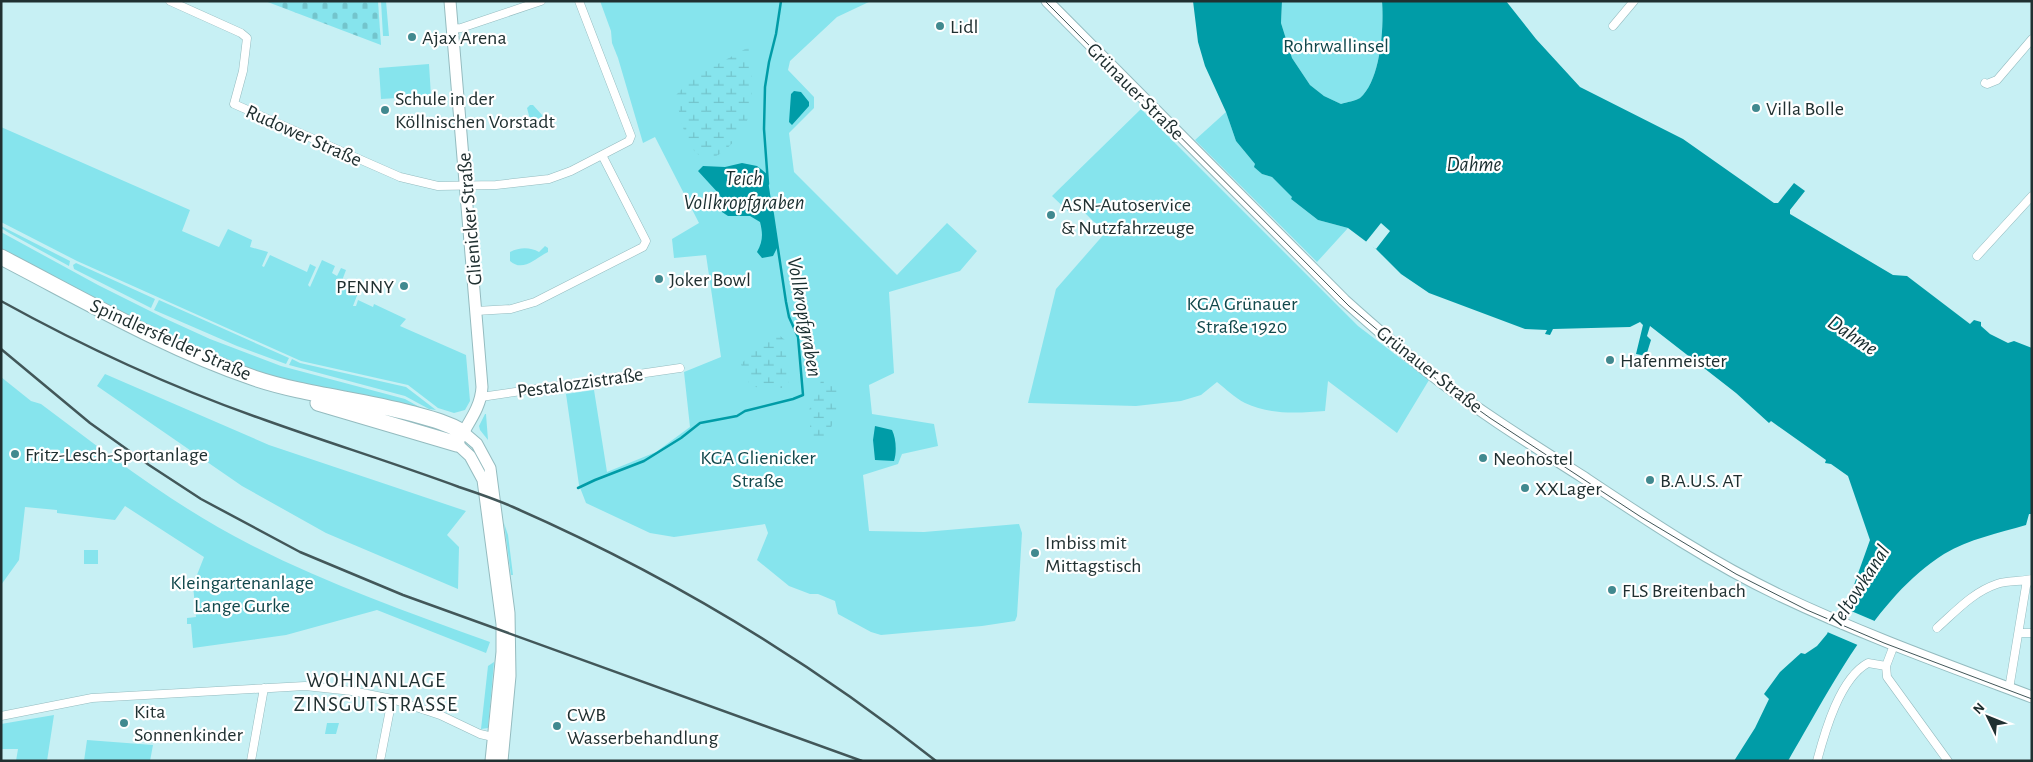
<svg xmlns="http://www.w3.org/2000/svg" width="2033" height="762" font-family="'Alegreya Sans',sans-serif">
<style>
.green{fill:#86e4ed}
.wetland{fill:url(#wetland-marsh)}
.cemetery{fill:url(#cemetery-stones)}
.water{fill:#009ca7}
.pier{fill:#c7f0f4}
.lines{fill:none;stroke-linecap:round;stroke-linejoin:round}
.stream{stroke:#009ca7;stroke-width:2.5}
.street-casing{stroke:#94bbbf;stroke-width:9}
.secondary-casing{stroke:#94bbbf;stroke-width:13}
.highway-casing{stroke:#94bbbf;stroke-width:17}
.street{stroke:#fff;stroke-width:8}
.secondary{stroke:#fff;stroke-width:11}
.highway{stroke:#fff;stroke-width:15}
.tram{stroke:#425759;stroke-width:1}
.rail{stroke:#425759;stroke-width:2.5}
.poi-dot{fill:#41898f;stroke:#fff;stroke-width:2}
.labels{text-anchor:middle;stroke-width:4.5;stroke-linejoin:round;paint-order:stroke}
.poi-label{font-size:20px;fill:#203031;stroke:#fff;text-anchor:start}
.park-label{font-size:20px;fill:#11484c;stroke:#fff}
.street-label{font-size:20px;fill:#203031;stroke:#fff}
.water-label{font-size:21px;font-style:italic;fill:#192e30;stroke:#fff}
.neighbourhood-label{font-size:21px;letter-spacing:1px;fill:#203031;stroke:#fff}
</style>
<defs>
<pattern id="wetland-marsh" width="20" height="14" patternUnits="userSpaceOnUse" patternTransform="scale(1.25)"><rect width="20" height="14" fill="#86e4ed"/><path d="M1 5h8M5 5V1M11 12h8M15 12V8" fill="none" stroke="#73c4cc"/></pattern>
<pattern id="cemetery-stones" width="16" height="16" patternUnits="userSpaceOnUse" patternTransform="scale(1.25)"><rect width="16" height="16" fill="#86e4ed"/><path d="M2 7V4a2 2 0 0 1 4 0v3zM10 15v-3a2 2 0 0 1 4 0v3z" fill="#73c4cc"/></pattern>
</defs>
<rect width="100%" height="100%" fill="#c7f0f4"/>
<path class="green" d="M381 1H386L389 36H383Z
M600 1H871L837 17 790 61 788 70 814 97V108L789 133 794 172 897 275 947 223 977 251 960 271 889 292 894 373 869 385 872 414 934 424 938 446 902 454 898 464 863 475 869 531 924 532 1019 524 1022 533 1017 616 1015 621 982 626 881 635 871 632 838 614 835 601 818 594H810L789 586 757 560 768 533 765 524 674 537 650 533 586 503 579 485 566 394 594 390 607 472 656 452 690 427 684 372 721 357 706 255 674 258 672 239 699 223 655 137 643 143 618 58 612 43 611 31Z
M1282 1H1382C1384 27 1381 80 1360 98 1355 101 1347 102 1341 104L1324 96 1310 85 1292 58 1281 23Z
M429 64 431 96 381 99 379 68Z
M530 105H533L542 115 541 124 539 125 531 123 527 108Z
M1141 109 1358 326 1429 380 1397 433 1328 381 1325 411C1298 413 1270 415 1245 403 1235 398 1226 389 1217 382L1201 395 1181 401 1136 406 1028 403 1056 289 1105 233 1081 209 1071 214 1052 196Z
M1226 112 1236 141 1255 164V167L1262 174 1272 177 1293 197 1291 199 1318 220 1348 228 1317 262 1195 140Z
M1 127 190 210 182 231 219 247 228 229 252 240 250 247 268 252 262 266 264 267 270 255 307 272 310 264 316 267 308 285 310 287 322 260 335 266 332 273 337 276 341 268 346 270 340 286 358 293 353 306H356L358 300 373 307 374 304 406 319 400 326 466 355 470 401 465 410 454 413 438 408 408 385 301 361 77 261 1 222Z
M1 226 70 261 69 266 9 233 1 228Z
M1 232 98 285 164 318 210 339 281 366 405 399 432 414 265 375 223 359 146 328 1 251Z
M545 246 548 248V252C537 257 523 273 510 261V252C520 247 530 247 539 252Z
M76 263 155 299 151 308 74 269 73 265Z
M159 300 289 358 286 364 237 346 154 310Z
M292 359 300 363 406 387 436 410 429 409 405 396 289 365Z
M105 374 269 445 466 511 447 535 459 547 458 589 326 533 242 486 97 386Z
M1 377 31 401 41 404C109 455 176 507 251 545 328 584 409 613 490 642L486 653 377 610 286 635 193 648 191 624H187V618L196 617 193 585 204 557 125 506 115 520 57 513V510L25 507 19 560 1 585Z
M485 414H486L488 440 480 430 479 426Z
M504 523 508 535 513 575H511Z
M84 550H98V564H84Z
M494 662 488 728 481 729 488 666Z
M54 715 47 761H16L18 749H1V724Z
M327 723H339L336 734H325Z
M87 740 153 745 150 761H84Z"/>
<path class="wetland" d="M749 47C751 66 754 97 749 116 744 129 735 142 725 150 690 180 680 118 676 95L694 77Z
M779 335 785 340 787 348 786 363 790 378 787 387C772 390 766 387 752 387L745 377 741 364 764 341Z
M827 377C829 378 832 379 834 381 843 393 834 441 815 444L811 442 809 410 820 386 821 379Z"/>
<path class="cemetery" d="M265 1H378L381 45Z"/>
<path class="water" d="M1193 1H1282L1281 23 1292 58 1310 85 1324 96 1341 104C1347 102 1355 101 1360 98 1381 80 1384 27 1382 1H1506L1536 39 1580 87 1683 139 1774 203H1778L1794 183 1805 191 1790 210V214L1893 275 1907 276 1970 324 1974 320 1981 322V326L1990 334 2008 343 2014 341 2032 348V514H2029L2026 525C1999 533 1969 539 1944 554 1875 597 1829 692 1788 761H1734L1755 728 1769 699 1764 694 1780 672 1801 653 1805 654 1817 646 1827 634 1839 606 1850 596 1870 540 1848 476 1831 464 1825 463 1826 460 1771 421 1769 423 1736 393 1650 326 1647 336 1651 340 1646 356 1636 354 1643 325 1640 322 1630 327 1553 329 1550 335 1545 334 1547 330 1525 329 1429 293 1401 274 1376 249 1348 228 1318 220 1291 199 1292 197 1272 177 1262 174 1254 167 1255 164 1236 141 1226 112 1205 66 1198 42Z
M794 91 801 92 809 102V106L792 125 789 122 791 94Z
M742 163 757 166 767 174 778 246 773 256 762 258 757 252C763 241 763 234 760 222L750 216H728L722 212 720 195 698 171 703 166 725 167Z
M875 426 892 430C896 438 897 452 894 461L875 460 873 440Z"/>
<path class="pier" d="M1381 223 1390 231 1376 249 1365 243Z
M1837 605 1877 622 1860 646 1825 631Z"/>
<g class="lines">
<path class="stream" d="M768 184 764 129 765 87 769 62 776 34 781 1
M578 488 595 480 644 461 681 438 700 423 737 416 745 411 793 399 803 395 798 337 789 317 786 302 772 209"/>
<defs>
<path id="street" d="M170 1 241 33 247 38 243 71 234 104 400 177 438 186 496 185 549 179 571 171 629 141 631 136 579 1
M1613 26 1634 1
M452 29 461 28 541 1
M1985 83 1987 84 1997 80 2032 39
M1977 256 2032 196
M476 311 511 309 535 302 643 247 646 241 602 155
M481 397 680 368
M1937 628C1956 611 1973 592 1997 584 2009 580 2020 582 2032 579
M2019 633H2032
M1894 645 1886 666 1887 677 1948 761
M2009 689 2026 586 2029 580
M1 716 92 698 305 686 352 691 392 699 440 715 480 734 493 737
M251 761 264 688
M380 761 392 699
M1817 761C1825 731 1840 678 1868 663L1886 666"/>
<path id="secondary" d="M450 1 482 387C481 409 466 425 457 444L470 456 483 480 502 624V652L491 761
M1047 1 1344 300C1374 327 1404 353 1436 378 1483 414 1533 445 1583 477 1646 519 1710 562 1779 595 1861 634 1947 665 2032 697
M463 432 477 444 490 468 509 613 510 676 502 761"/>
<path id="highway" d="M1 257C84 300 166 348 254 378 305 395 358 399 410 413 428 418 446 422 463 432
M318 403 457 444"/>
</defs>
<use href="#street" class="street-casing"/>
<use href="#secondary" class="secondary-casing"/>
<use href="#highway" class="highway-casing"/>
<use href="#street" class="street"/>
<use href="#secondary" class="secondary"/>
<use href="#highway" class="highway"/>
<path class="tram" d="M1045 1 1349 306 1437 380 1490 418 1641 517 1736 574 1807 610 1884 643 2032 699"/>
<path class="rail" d="M1 301C86 348 173 388 265 420 329 443 394 463 459 487 477 493 495 499 513 507 666 574 805 657 936 761
M1 349 90 423 149 465 201 499 300 552 403 595 862 761"/>
</g>
<g class="poi-dot">
<circle cx="940" cy="26" r="5"/>
<circle cx="412" cy="37" r="5"/>
<circle cx="1756" cy="108" r="5"/>
<circle cx="385" cy="110" r="5"/>
<circle cx="1051" cy="215" r="5"/>
<circle cx="659" cy="279" r="5"/>
<circle cx="404" cy="286" r="5"/>
<circle cx="1610" cy="360" r="5"/>
<circle cx="15" cy="454" r="5"/>
<circle cx="1483" cy="458" r="5"/>
<circle cx="1650" cy="480" r="5"/>
<circle cx="1525" cy="488" r="5"/>
<circle cx="1035" cy="553" r="5"/>
<circle cx="1612" cy="590" r="5"/>
<circle cx="124" cy="723" r="5"/>
<circle cx="557" cy="726" r="5"/>
</g>
<g class="labels">
<g class="poi-label">
<text x="950" y="33">Lidl</text>
<text x="422" y="44">Ajax Arena</text>
<text x="395" y="105">Schule in der<tspan x="395" dy="23">Köllnischen Vorstadt</tspan></text>
<text x="1766" y="115">Villa Bolle</text>
<text x="1061" y="211">ASN-Autoservice<tspan x="1061" dy="23">&amp; Nutzfahrzeuge</tspan></text>
<text x="669" y="286">Joker Bowl</text>
<text x="394" y="293" text-anchor="end">PENNY</text>
<text x="1620" y="367">Hafenmeister</text>
<text x="25" y="461">Fritz-Lesch-Sportanlage</text>
<text x="1493" y="465">Neohostel</text>
<text x="1660" y="487">B.A.U.S. AT</text>
<text x="1535" y="495">XXLager</text>
<text x="1045" y="549">Imbiss mit<tspan x="1045" dy="23">Mittagstisch</tspan></text>
<text x="1622" y="597">FLS Breitenbach</text>
<text x="134" y="718">Kita<tspan x="134" dy="23">Sonnenkinder</tspan></text>
<text x="567" y="721">CWB<tspan x="567" dy="23">Wasserbehandlung</tspan></text>
</g>
<g class="park-label">
<text x="1336" y="52">Rohrwallinsel</text>
<text x="1242" y="310">KGA Grünauer<tspan x="1242" dy="23">Straße 1920</tspan></text>
<text x="758" y="464">KGA Glienicker<tspan x="758" dy="23">Straße</tspan></text>
<text x="242" y="589">Kleingartenanlage<tspan x="242" dy="23">Lange Gurke</tspan></text>
</g>
<g class="street-label">
<text transform="translate(1136 91) rotate(45)" y="7">Grünauer Straße</text>
<text transform="translate(304 135) rotate(24)" y="7">Rudower Straße</text>
<text transform="translate(469 219) rotate(-95)" y="7">Glienicker Straße</text>
<text transform="translate(171 339) rotate(24)" y="7">Spindlersfelder Straße</text>
<text transform="translate(1430 369) rotate(38)" y="7">Grünauer Straße</text>
<text transform="translate(580 382) rotate(-8)" y="7">Pestalozzistraße</text>
</g>
<g class="water-label">
<text x="1474" y="171">Dahme</text>
<text x="744" y="185">Teich<tspan x="744" dy="24">Vollkropfgraben</tspan></text>
<text transform="translate(805 317) rotate(80)" y="7">Vollkropfgraben</text>
<text transform="translate(1853 335) rotate(34)" y="7">Dahme</text>
<text transform="translate(1859 586) rotate(-57)" y="7">Teltowkanal</text>
</g>
<g class="neighbourhood-label">
<text x="376" y="687">WOHNANLAGE<tspan x="376" dy="24">ZINSGUTSTRASSE</tspan></text>
</g>
</g>
<rect width="2033" height="762" fill="none" stroke="#203031" stroke-width="5"/>
<g transform="translate(1988 717) rotate(313)" stroke="#ffffff" stroke-width="4" paint-order="stroke">
<path d="M0-4L9 19L0 12L-9 19Z" fill="#203031"/>
<text y="-8" font-size="14" font-weight="bold" text-anchor="middle" fill="#203031">N</text>
</g>
</svg>
